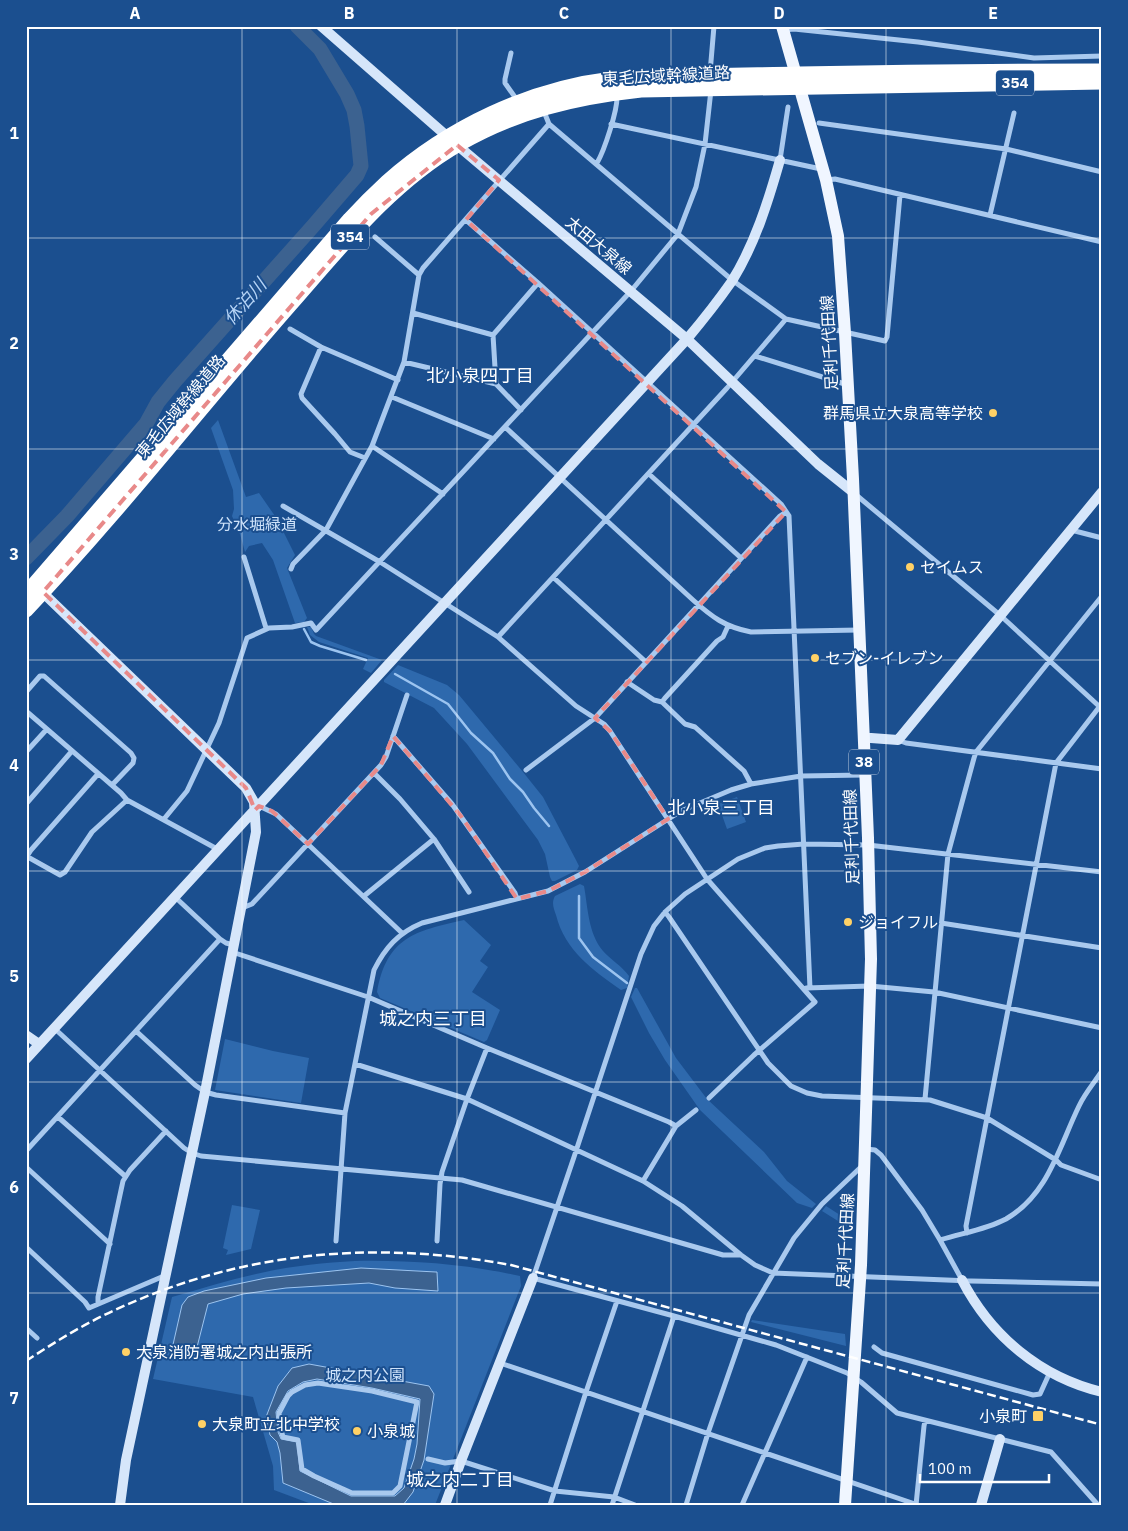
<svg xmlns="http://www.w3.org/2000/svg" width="1128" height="1531" font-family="'IBM Plex Sans','Noto Sans JP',sans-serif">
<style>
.green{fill:#2e69ad}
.water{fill:#3c6290;stroke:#9cc4f0;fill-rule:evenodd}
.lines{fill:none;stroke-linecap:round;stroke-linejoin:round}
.stream{stroke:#9cc4f0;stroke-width:2.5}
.river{stroke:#3c6290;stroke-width:15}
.street{stroke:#a9c9ee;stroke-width:5}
.secondary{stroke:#d6e6fa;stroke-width:10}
.primary{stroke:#f0f6ff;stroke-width:12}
.highway{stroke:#fff;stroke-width:15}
.rail{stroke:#fff;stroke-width:2.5;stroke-dasharray:9 4;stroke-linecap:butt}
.marked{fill:none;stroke:#e88989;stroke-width:4;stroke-dasharray:10 6;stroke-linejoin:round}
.grid{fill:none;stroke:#fff;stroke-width:1;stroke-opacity:0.55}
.poi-dot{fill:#ffd166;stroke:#1b4f8f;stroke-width:2}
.labels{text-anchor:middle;stroke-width:4;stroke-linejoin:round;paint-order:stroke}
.shield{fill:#1b4f8f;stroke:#bbcadd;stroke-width:1}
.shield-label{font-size:15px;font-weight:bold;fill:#fff}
.street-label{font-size:16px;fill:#fff;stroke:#1b4f8f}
.poi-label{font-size:16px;fill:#fff;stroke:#1b4f8f;text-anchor:start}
.park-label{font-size:16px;fill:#cfe3fa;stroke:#1b4f8f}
.water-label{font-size:18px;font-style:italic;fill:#b5d3f5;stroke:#1b4f8f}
.neighbourhood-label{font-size:18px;fill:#fff;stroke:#1b4f8f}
.neatline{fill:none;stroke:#fff;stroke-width:2}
.grid-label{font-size:16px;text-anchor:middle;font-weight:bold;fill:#fff}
</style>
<rect width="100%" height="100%" fill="#1b4f8f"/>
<path class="green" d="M218 420 246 497 259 493 277 519 295 555 287 568 307 618 304 622 295 623 273 560 262 543 249 546 245 552 240 534 232 516 234 509 233 490 211 428Z
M307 627H311L314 634 316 636 382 660 371 673 363 669 368 658 319 642 310 635Z
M398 665 447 685 459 695 523 772 543 797 576 860 579 866 577 870 555 881H552L550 877 545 854 538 840 467 744 434 708 384 682V680Z
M737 797 746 822 727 829 718 804Z
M580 884 584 886C588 908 588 933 603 951 611 960 622 966 629 976L627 988 621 990C593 970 565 951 556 915 554 909 551 903 555 896Z
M464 920 491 945 480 961 488 967 472 992 500 1010 487 1040 484 1042 380 998 377 992C387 937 415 931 464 920Z
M635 988H637L676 1058 707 1099 764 1152 787 1181 816 1204 812 1208 797 1203 700 1110 665 1060 649 1033 631 997Z
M225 1039 273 1051 309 1058 301 1103 215 1090Z
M232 1205 260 1210 251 1249 226 1255 228 1250 223 1248Z
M826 1206 854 1224V1231L822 1211Z
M355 1261C411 1260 465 1264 520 1276L521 1286 435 1505H314L274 1490 273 1466 253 1397 153 1379 172 1297C200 1289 228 1280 256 1274 289 1266 322 1263 355 1261Z
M752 1320 845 1334 846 1346 751 1322Z"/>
<path class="water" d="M361 1268 436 1272H437L438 1291 395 1288 369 1283 286 1288 243 1294 208 1304 195 1355 172 1349 182 1305 188 1297 204 1291 266 1278Z
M309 1364 429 1386 434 1394 424 1460 413 1492 403 1505H336L283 1483 280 1453 277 1442 270 1435 266 1417 278 1386 292 1368ZM317 1379 372 1388 420 1399 417 1444 414 1459 404 1488 395 1496H351L300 1471 297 1442 281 1439 278 1432 276 1412 288 1391 303 1382Z"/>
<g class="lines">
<path class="stream" d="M304 629 311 642 320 646 366 660
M395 674 448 704 471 733 493 753 510 779 523 792 534 808 549 826
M579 896V938L593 957 627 983"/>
<path class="river" d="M26 558 67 516 146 424 158 402 175 381 314 225 357 175 361 166 357 126 354 110 347 94 320 49 297 26"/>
<path class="street" d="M784 30 794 29 918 42 1034 58 1102 56
M511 53 505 79V83L517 100
M710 73 714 26
M543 109 549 124 732 280 786 319 885 341 887 337 900 195
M819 123 1006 149 1102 172
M611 124 821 169
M780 160 788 107
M597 163C604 151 618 110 617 95
M827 180 835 179 1102 242
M990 215 1014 113
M466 220 538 283 781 504 789 516 810 988
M375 237 419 275
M413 313 493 335 538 283
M290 329 321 347 398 380
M493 335 496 384 521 410
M321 347 301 394 302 398 335 434 350 452 365 458
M755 356 848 385
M404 362 496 384
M392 397 494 439
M505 427 693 600C712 617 725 627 751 632L859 630
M372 446 443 494
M649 474 741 558
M855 494 1001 616 1101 708
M283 506 380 562 498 637 576 706 604 724 610 731 707 879 815 1002 754 1055 709 1098
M1071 530 1102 538
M244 557 266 628
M291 569 293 564 326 530 372 446 404 362 419 275 423 268 549 124
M554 578 646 662
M498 637 727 388 786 319
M627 682 654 700 662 702 685 724 695 727 744 771 751 784
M26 692 40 676H44L131 753 134 758 133 763 112 785
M662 702 665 698 717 641 723 637 728 626
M26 711 121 793 127 800 219 850
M393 736 452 804 515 893 517 899
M898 740 906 743 1102 769
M26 752 47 729
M526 770 595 718 780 516 786 512
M374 773 400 799 434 839 469 892
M26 804 72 751
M259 806 276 814 402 933
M164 819 187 791 219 723 247 638 269 628 292 627 311 623 316 630 631 291 678 234 696 187 705 144 711 90
M26 856 60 875 65 872 92 832 127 800
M26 858 31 850 98 774
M364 896 434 839
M175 897 220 939 226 943 234 945
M242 908 252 904 381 765 386 757 407 695
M665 912 669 917 768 1063 791 1086 807 1093 822 1096 930 1100 987 1118 1056 1160 1061 1165 1102 1180
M941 923 1102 948
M232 952 368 997 487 1048 669 1122 676 1126
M806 988 870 986 934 992 1102 1028
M54 1028 184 1148 192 1153 201 1156 462 1180 723 1255H741
M136 1031 195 1085 205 1092 216 1095 345 1113
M355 1064 467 1099 643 1181 682 1206 741 1255 755 1265 773 1273 971 1281 1102 1284
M925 1099 948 854 974 758 976 752 1102 596
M58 1117 125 1176
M866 1149 875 1150 881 1155 922 1210 940 1240 962 1280
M26 1151 220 939
M26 1167 110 1244
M643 1181 676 1126 696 1110
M967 1233 966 1226 1056 763 1100 706
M940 1240C962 1233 985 1230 1006 1219 1048 1195 1059 1147 1079 1106 1085 1093 1094 1083 1102 1071
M336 1241 345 1113 374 970C385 948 398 933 422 923L548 891 585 872 681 811 731 790 751 784 801 776 864 775
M437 1241 440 1184 442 1172 467 1099 487 1048
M26 1247 85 1302 89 1308 164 1276
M98 1303V1297L123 1181 130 1170 166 1131
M26 1328 37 1338
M874 1347 882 1353 1033 1395 1040 1394 1050 1372
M500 1363 918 1505
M318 1383 372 1391 417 1402 400 1486 393 1493H352L314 1476 302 1469 298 1440 283 1437 281 1430 279 1413 288 1396 292 1392 305 1385Z
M428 1459 445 1463 461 1461 555 1491 614 1497 635 1505
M550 1505 586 1392 617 1301
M612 1505 674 1316
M686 1505 708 1433 749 1315 794 1238 822 1204 862 1166
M742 1505 807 1357
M916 1505 924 1426 925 1421
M1098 1505 1051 1452 897 1413 861 1382 847 1373 776 1345 674 1316 533 1278 574 1157 641 954 654 926 665 912 685 894 738 859 765 848 778 846 804 844 868 845 1102 872"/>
<path class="secondary" d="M321 26 457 145 687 339 818 464 853 492
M39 589 246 788 254 802 256 832 205 1092 126 1460 120 1505
M863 738H871L898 740 1102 492
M26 1035 39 1044
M26 1059 687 339C703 320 718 301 732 281 755 244 768 202 780 160
M962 1280C991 1336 1040 1377 1102 1392
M445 1505 461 1461 533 1278
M981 1505 1000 1439"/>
<path class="primary" d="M782 26 826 180 838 236 845 333 853 479 868 838 871 959 861 1265 845 1505"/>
<path class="highway" d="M26 594 350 219C362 206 374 194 387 182 449 127 529 89 612 79 633 77 654 77 676 77 717 75 758 75 799 74 900 72 1001 71 1102 71
M26 610C121 510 205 401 296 298 345 242 393 182 459 144 516 111 576 97 641 90L1102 82"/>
<path class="rail" d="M26 1361C55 1342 84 1324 115 1310 243 1251 374 1240 511 1265L1102 1425"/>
</g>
<path class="marked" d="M457 145 499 180 466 220 786 512 595 718 610 731 668 819 585 872 548 891 517 899 461 816 393 736 381 765 308 844 272 811 259 806 255 810 246 788 43 592 371 214Z"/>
<path class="grid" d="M242 26V1505M457 26V1505M671 26V1505M886 26V1505M26 238H1102M26 449H1102M26 660H1102M26 871H1102M26 1082H1102M26 1293H1102"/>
<g class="poi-dot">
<circle cx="993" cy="413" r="5"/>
<circle cx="910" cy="567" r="5"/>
<circle cx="815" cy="658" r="5"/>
<circle cx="848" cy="922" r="5"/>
<circle cx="126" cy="1352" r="5"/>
<rect x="1032" y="1410" width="12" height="12" rx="2.5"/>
<circle cx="202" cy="1424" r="5"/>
<circle cx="357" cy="1431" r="5"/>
</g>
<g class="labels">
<g class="shield">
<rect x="996" y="70.5" width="38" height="25" rx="4"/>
<rect x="331" y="224.5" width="38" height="25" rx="4"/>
<rect x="849" y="749.5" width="30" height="25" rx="4"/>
</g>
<g class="shield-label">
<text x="1015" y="88">354</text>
<text x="350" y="242">354</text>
<text x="864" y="767">38</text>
</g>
<g class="street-label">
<text transform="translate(666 75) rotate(-3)" y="6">東毛広域幹線道路</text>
<text transform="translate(599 245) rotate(40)" y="6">太田大泉線</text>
<text transform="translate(829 343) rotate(-93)" y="6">足利千代田線</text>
<text transform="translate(180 406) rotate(-50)" y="6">東毛広域幹線道路</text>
<text transform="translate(851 837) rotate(-92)" y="6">足利千代田線</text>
<text transform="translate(845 1241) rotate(-87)" y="6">足利千代田線</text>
</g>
<g class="poi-label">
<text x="983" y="419" text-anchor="end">群馬県立大泉高等学校</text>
<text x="920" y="573">セイムス</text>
<text x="825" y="664">セブン-イレブン</text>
<text x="858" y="928">ジョイフル</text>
<text x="136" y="1358">大泉消防署城之内出張所</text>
<text x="1027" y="1422" text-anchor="end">小泉町</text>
<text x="212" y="1430">大泉町立北中学校</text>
<text x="367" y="1437">小泉城</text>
</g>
<g class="park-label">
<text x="257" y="530">分水堀緑道</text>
<text x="365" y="1381">城之内公園</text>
</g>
<g class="water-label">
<text transform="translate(245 302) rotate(-49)" y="6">休泊川</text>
</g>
<g class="neighbourhood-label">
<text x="480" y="382">北小泉四丁目</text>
<text x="721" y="814">北小泉三丁目</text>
<text x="433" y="1025">城之内三丁目</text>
<text x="460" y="1486">城之内二丁目</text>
</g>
</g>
<rect width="1128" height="1531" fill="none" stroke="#1b4f8f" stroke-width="55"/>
<path d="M920 1474v8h129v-8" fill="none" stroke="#ffffff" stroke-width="2.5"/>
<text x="928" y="1474" font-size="15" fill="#ffffff" stroke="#1b4f8f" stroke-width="4" paint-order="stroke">100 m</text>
<rect x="28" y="28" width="1072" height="1476" class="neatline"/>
<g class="grid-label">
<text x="135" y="19">A</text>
<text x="349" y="19">B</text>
<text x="564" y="19">C</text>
<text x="779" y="19">D</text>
<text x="993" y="19">E</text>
<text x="14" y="139">1</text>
<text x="14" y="349">2</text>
<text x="14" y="560">3</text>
<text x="14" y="771">4</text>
<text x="14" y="982">5</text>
<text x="14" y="1193">6</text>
<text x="14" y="1404">7</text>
</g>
</svg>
